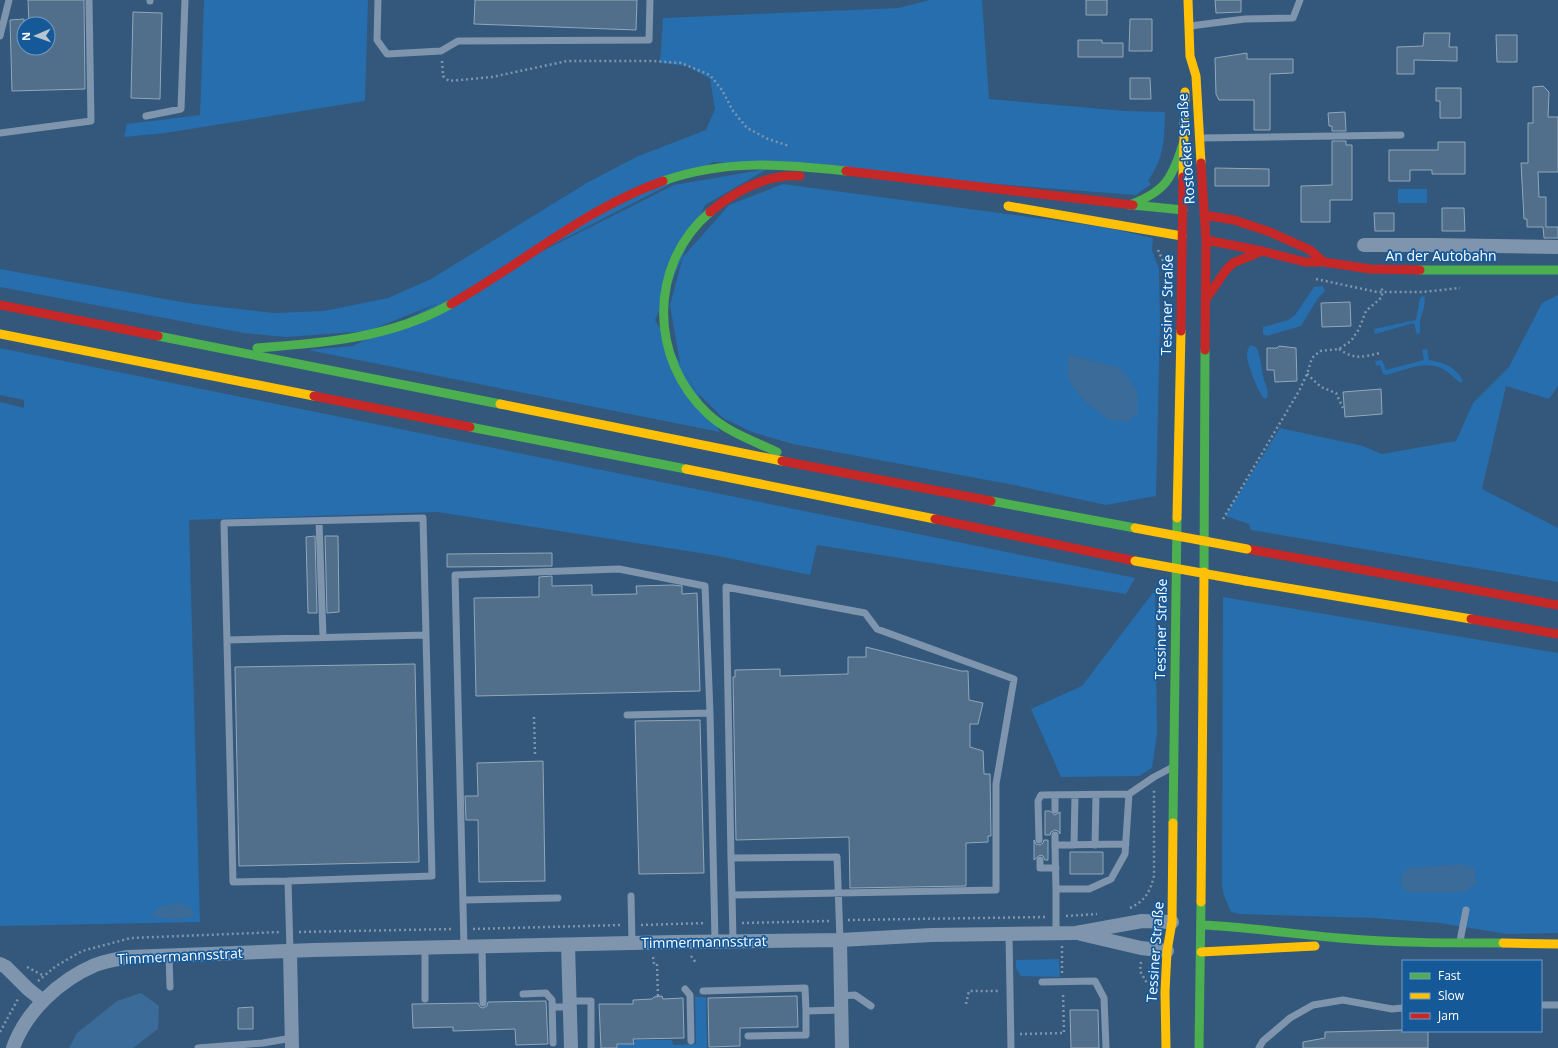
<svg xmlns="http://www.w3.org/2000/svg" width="1558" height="1048" font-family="'Open Sans',sans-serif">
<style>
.green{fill:#266eae;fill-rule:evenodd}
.water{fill:#3b6b98}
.building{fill:#516f8a;stroke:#92a7bb}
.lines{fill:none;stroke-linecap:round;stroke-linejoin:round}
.path{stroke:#7e95ad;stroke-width:2.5;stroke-dasharray:2 3;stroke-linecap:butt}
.lane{stroke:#7e95ad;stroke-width:7}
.street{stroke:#7e95ad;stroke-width:14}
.fast{stroke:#4caf50;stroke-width:9}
.slow{stroke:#ffc107;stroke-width:9}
.jam{stroke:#c62828;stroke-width:9}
.slow-bridge{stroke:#ffc107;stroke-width:9}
.labels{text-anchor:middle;stroke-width:3.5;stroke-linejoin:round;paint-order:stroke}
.street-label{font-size:14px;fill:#fff;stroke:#155999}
</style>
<rect width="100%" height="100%" fill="#33587b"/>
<path class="green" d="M204 0H368L365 101 165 133 124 137 127 124 200 115Z
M930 0H982L989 99 1125 111 1165 112C1164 142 1165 155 1148 181L1151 184 1136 195 713 162 441 302 368 331 286 337 244 333 0 287V269L187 303 274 313 324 311 388 298 431 279 585 184 636 157 706 130 715 109 710 79 687 66 660 63 663 18 898 8Z
M767 169 705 205 655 320 720 432 308 350 353 346 674 185Z
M783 184 1104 227 1153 238 1152 250 1159 269 1160 323 1156 496 1106 505 1014 485 793 444 752 432 723 418 695 390 680 363 670 305 683 257 729 205ZM1068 354 1100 363 1068 379Z
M1398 189H1427V203H1398Z
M1322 286 1324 288 1325 291 1318 298 1301 326 1267 336 1263 334V327L1288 320 1295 315 1314 287Z
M1558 295V386L1549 399 1506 386 1482 489 1558 528V582L1251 530 1249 524 1225 516 1280 428 1363 446 1382 454 1456 441 1473 403 1509 367 1542 303Z
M1423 296 1425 297 1424 308 1420 320V333L1417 335 1414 323 1375 334 1374 329 1416 320 1420 298Z
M1250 345 1256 347C1261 357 1261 365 1263 376 1264 383 1270 390 1267 398L1265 399C1259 395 1246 361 1247 354 1247 351 1249 347 1250 345Z
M0 348 1135 578 1126 594 817 545 810 575 713 555 437 512 189 520 200 922 0 926V402L24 408V400L0 395Z
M1427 349 1429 360C1445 363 1454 366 1463 380L1461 383C1454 379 1450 372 1441 368 1425 360 1402 371 1386 375L1383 374 1380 365H1376L1375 361 1382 360 1386 370 1424 360 1422 350Z
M1155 590 1157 733 1152 768 1139 776 1061 777 1031 709 1082 686Z
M1223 597 1558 653V933L1507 934 1440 923 1372 918 1240 914 1231 912 1224 896 1222 885Z
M1059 959 1060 977 1021 976 1016 968V960Z
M695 997H706L707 1048H618V1045L635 1044V1040H672L673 1045 696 1044Z"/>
<path class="water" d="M1068 354 1120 368 1137 390 1138 413 1127 422 1109 420 1085 402 1068 379Z
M1462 864 1475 869 1476 883 1466 892 1412 893 1402 888 1401 877 1407 868Z
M180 903 191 908 195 915C180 922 166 919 151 916L159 907Z
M141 993 159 1006 158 1029 133 1048H69L77 1033 117 1001Z"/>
<path class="building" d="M28 0H84L85 89 12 91 10 20 24 19V48H48V24H29Z
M475 0H637L636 30 474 24Z
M1086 0H1107V15H1086Z
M1215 0H1241V12L1216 13Z
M133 12 162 13 160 99 131 98Z
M1130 19H1152V51H1129Z
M1424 33H1450L1449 47H1457V61L1414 60V74H1397V47L1423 46Z
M1496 35H1517V62H1497Z
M1078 40H1102V43H1123V57H1078Z
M1247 53V59H1293V73L1270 74V130H1254V100H1219L1216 94 1215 58Z
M1130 78H1150L1151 99H1130Z
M1543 86 1549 92 1548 117H1558V172H1538L1539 197H1546V227H1558V238H1544L1543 227H1527V219H1524L1521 163H1528V123H1533V87Z
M1436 88H1461V118H1440V101H1436Z
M1345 112 1346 131H1332V126H1329L1328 113Z
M1332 141H1346V145H1352V200H1330V222H1301V186L1332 185Z
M1438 142H1465V174H1432V170H1410V181H1389V150H1438Z
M1215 168 1269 169V186H1215Z
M1442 208H1464L1465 231H1442Z
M1374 213H1394V231H1375Z
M1350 302 1351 326 1322 327 1321 303Z
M1279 346 1296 348 1297 381 1275 382 1274 370H1267V348H1277Z
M1381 389 1382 414 1345 417 1343 392Z
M315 536 317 613H308L306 537Z
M325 536H338L339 612 327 613Z
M552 553V566L447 567V554Z
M552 576V586L592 585V595L637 594 636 586 673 585 682 586V594L697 593 700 691 476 696 474 598 539 597V577Z
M866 647 961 671H968L969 700 983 703 978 724H970V747L983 751 984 774H990L991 836H988V842L966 843V886L850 888 849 837 736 840 733 677H735V670L780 669V676L848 674V657H866Z
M415 664 419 862 239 866 235 667Z
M700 720 704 873 639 874 635 721Z
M543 761 545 881 479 882 478 820H466L465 796H478L477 763Z
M1045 811H1050L1055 815 1060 812V834L1058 831 1055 830 1051 832 1050 835H1045Z
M1034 840 1036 844 1040 845 1043 843 1044 840H1048V860H1045L1043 856 1040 855 1034 860Z
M1070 852H1103V874H1070Z
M662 996 663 999 683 998 684 1038 633 1039 634 1044H617V1048H601L599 1004H633V1000L652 999 654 997Z
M797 996 798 1027 740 1028V1046L709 1047 708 998Z
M546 1001 548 1044 516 1045 515 1029 453 1031V1027L413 1028 412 1004 478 1003 480 1007 483 1008 487 1006 488 1002Z
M253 1007V1029H238V1008Z
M1070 1010H1098L1099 1048H1071Z
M1403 1030 1428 1031V1048H1303V1042L1325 1038V1032Z"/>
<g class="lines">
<path class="path" d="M442 61 443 76 449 81 492 77 567 61H654L681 63 710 75 722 90 733 111 747 128 768 139 789 146
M1158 250 1164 263
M1316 279 1377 292H1422L1460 288
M1339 349C1355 360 1362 357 1380 353
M1307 374 1321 387 1336 393 1343 408
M1223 519 1299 391 1307 374 1312 358 1320 351 1339 349 1351 341 1359 329 1366 311 1382 297V286
M534 717 535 754
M1130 908C1145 901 1150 892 1154 876V790
M1066 916 1097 914
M848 920 1047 917
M742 923 829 921
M641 925 706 923
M473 929 622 925
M299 932 454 929
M1062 946V973
M691 956 696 963
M1141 962 1140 971 1148 985
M654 964 653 957H656
M657 964 658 997
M27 967 44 976
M38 981 56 966 82 951 131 938 280 932
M966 1004 969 991H1000
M0 1032 18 999
M1020 1034 1064 1033 1063 992"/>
<path class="lane" d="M378 0 377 40 387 54 441 51 458 41 649 40 650 0
M150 1V0
M1190 26 1245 19 1293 18 1300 0
M0 36 9 0
M146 116 181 109 185 0
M0 133 91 121 89 0
M1201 138 1401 135
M319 521 323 637
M227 640 426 635 432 876 288 881 290 951
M627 715 710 713
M1055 795V810
M1055 835V845
M1039 840 1038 801 1041 795 1129 794
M1074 845 1075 795
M1095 845 1096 795
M731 858 732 895 996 890V784L1014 679 877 629 865 613 726 587 731 858 837 857C838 885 839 912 840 940
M1040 860V868H1056
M288 881 233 882 224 523 423 518 426 635
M1056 889 1055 845 1126 844
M732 895 733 941
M631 896 632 943
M463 900 558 898
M1056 933V889H1089L1111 879 1125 854 1129 794 1154 777 1171 768
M1009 934 1011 1048
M1460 941 1466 910
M482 946 483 1003
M464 947 455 575 619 569 705 586 710 713 715 941
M425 948V999
M169 955 170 987
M1042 982 1095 981 1104 998 1106 1048
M685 989 690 995 691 1041
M703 991 805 988 806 1011
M523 994 546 993 552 1000 553 1043
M841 996 855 995 871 1006
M570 1001H591V1048
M1541 1005H1558
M553 1007H569
M748 1036 806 1035V1011L841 1010
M198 1048 263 1043 292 1038
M1259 1048 1263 1041 1290 1018 1313 1005 1343 1000 1392 1009 1403 1008"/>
<path class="street" d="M1364 245H1434L1558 247
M1081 934 1141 948 1167 951
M840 940 842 1048
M568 945 571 1048
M290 951 292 1048
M0 964 6 967 28 989 43 1001
M13 1048C26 1011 60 980 95 965 106 961 117 959 128 957L313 950 675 942 840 940 932 935 1076 933 1142 921 1172 922"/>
<path class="fast" d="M663 181C726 159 782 164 846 171
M1129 205C1165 192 1172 179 1183 144
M1133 205 1183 210
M710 212C648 265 649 359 708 414 727 432 754 441 777 452
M1420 270H1558
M158 336 500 404
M257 348C324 343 391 338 451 304
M470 427 686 469
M991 501 1135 528
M1204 572 1205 350
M1173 823 1177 518
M1202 925C1248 927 1293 934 1339 938 1393 943 1449 943 1503 943
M1199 1048 1201 902"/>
<path class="slow" d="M1188 0 1190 56 1196 76 1201 163
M1183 177 1185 92
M1008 206 1182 236
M0 334 314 396
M500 404 782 461
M686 469 935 519
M1177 518 1181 331
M1246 581 1471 619
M1201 902 1204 572
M1503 943 1558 944
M1201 952 1315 946
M1166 1048 1165 992 1167 951 1172 922 1173 823"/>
<path class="jam" d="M1201 163 1206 240 1205 350
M846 171 1133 205
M710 212C735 191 766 174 800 176
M1204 215 1234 220 1270 232 1310 250 1324 262
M1206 240 1262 251 1305 262H1324L1370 269 1420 270
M1206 299 1226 270 1233 263 1262 251
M451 304C522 264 586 208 663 181
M0 305 158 336
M1181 331 1183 177
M314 396 470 427
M782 461 991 501
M935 519 1135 561
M1247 549 1558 605
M1471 619 1558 634"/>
<path class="slow-bridge" d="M1135 528 1247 549
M1135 561 1246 581"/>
</g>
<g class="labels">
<g class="street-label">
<text transform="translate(1186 149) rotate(-94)" y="5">Rostocker Straße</text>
<text x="1441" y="261">An der Autobahn</text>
<text transform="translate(1167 305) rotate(-89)" y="5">Tessiner Straße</text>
<text transform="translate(1161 629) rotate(-89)" y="5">Tessiner Straße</text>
<text transform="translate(704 942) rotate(-1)" y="5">Timmermannsstrat</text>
<text transform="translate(1155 952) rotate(-86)" y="5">Tessiner Straße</text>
<text transform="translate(180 956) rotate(-3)" y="5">Timmermannsstrat</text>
</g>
</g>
<rect x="1402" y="960" width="140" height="72" fill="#155999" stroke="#739bc2"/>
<rect x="1410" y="973" width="20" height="6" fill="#4caf50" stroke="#739bc2"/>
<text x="1438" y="980" font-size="12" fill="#ffffff">Fast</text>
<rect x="1410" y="993" width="20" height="6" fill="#ffc107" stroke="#739bc2"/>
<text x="1438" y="1000" font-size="12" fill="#ffffff">Slow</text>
<rect x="1410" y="1013" width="20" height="6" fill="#c62828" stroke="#739bc2"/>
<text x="1438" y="1020" font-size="12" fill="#ffffff">Jam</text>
<g transform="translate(36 36) rotate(268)"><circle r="19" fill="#155999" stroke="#739bc2"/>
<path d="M0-3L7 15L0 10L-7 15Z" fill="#b8c5d1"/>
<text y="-6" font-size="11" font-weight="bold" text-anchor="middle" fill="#ffffff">N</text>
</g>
</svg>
